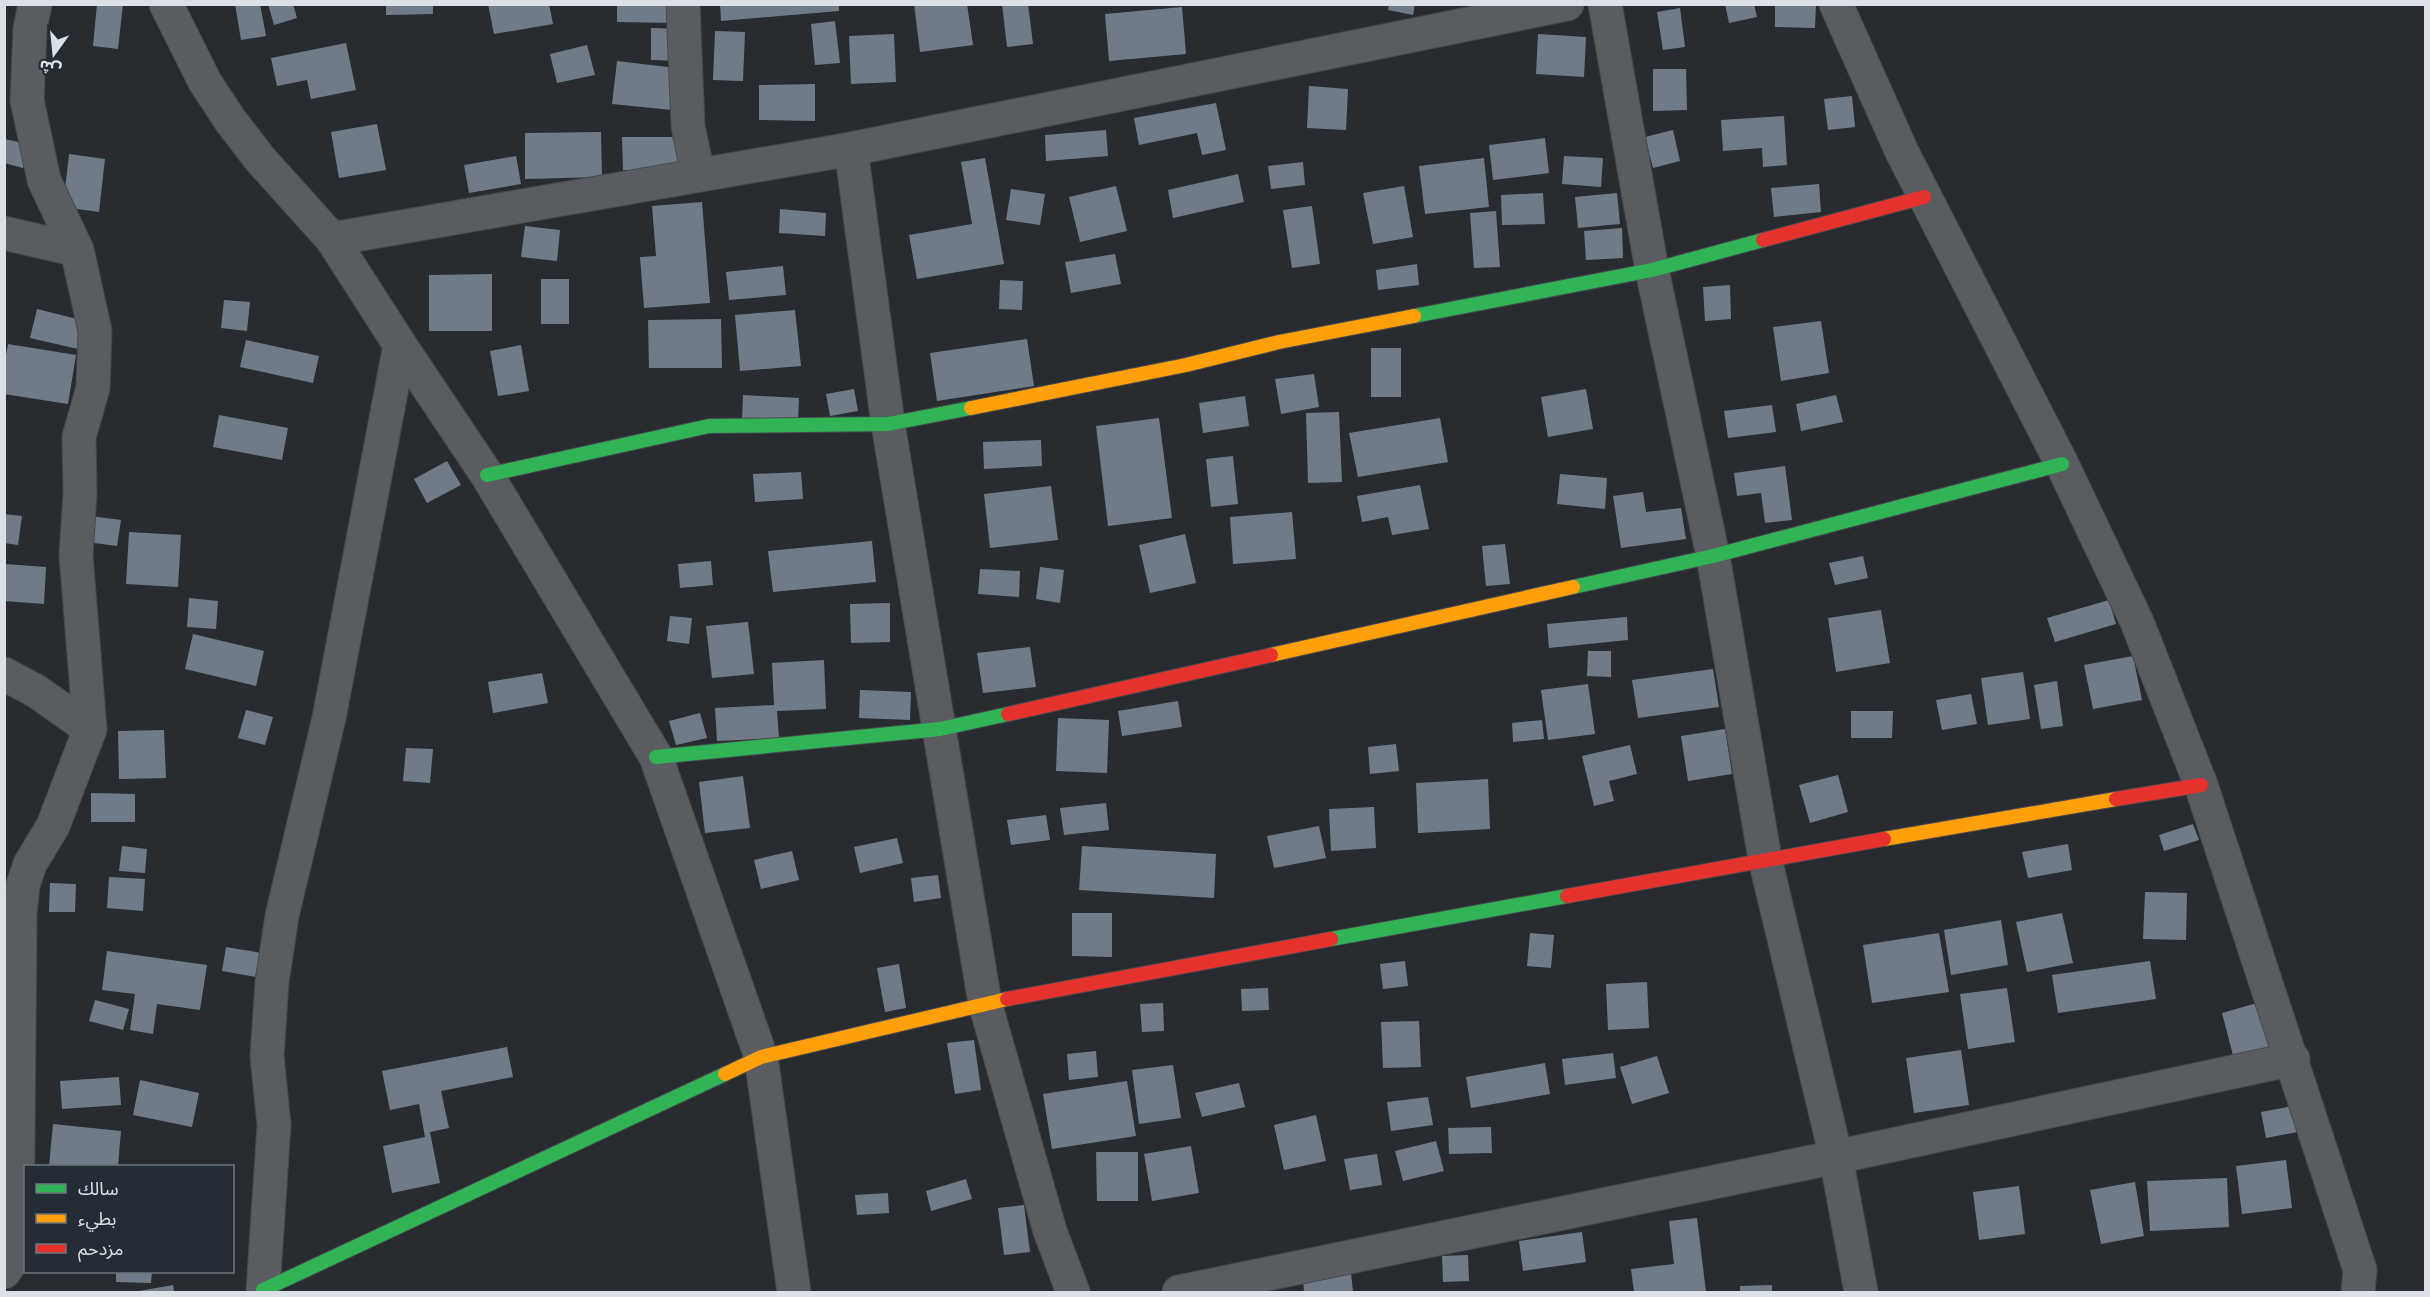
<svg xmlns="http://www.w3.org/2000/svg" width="2430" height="1297" font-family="Roboto,'Noto Sans Arabic',sans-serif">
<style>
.building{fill:#707b89}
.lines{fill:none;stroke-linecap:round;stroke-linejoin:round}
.street-casing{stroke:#464a4e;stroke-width:35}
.fast-casing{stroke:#464a4e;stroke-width:16}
.slow-casing{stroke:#464a4e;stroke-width:16}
.jam-casing{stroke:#464a4e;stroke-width:16}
.street{stroke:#595c61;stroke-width:33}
.fast{stroke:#30b455;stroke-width:14}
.slow{stroke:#ff9f0a;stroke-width:14}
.jam{stroke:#e5322d;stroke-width:14}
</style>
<rect width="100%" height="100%" fill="#282c31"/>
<path class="building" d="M97 4H123L118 49 93 46Z
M235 4H260L266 36 241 40Z
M268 4H293L297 18 274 25Z
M386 4H433V14L386 15Z
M488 4H549L553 24 494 34Z
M617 4H678V23L617 22Z
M720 4H839V11L721 21Z
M914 4H967L973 45 920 52Z
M1002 4H1028L1033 44 1007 47Z
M1389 4H1415L1413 15 1388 10Z
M1725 4H1754L1757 17 1729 23Z
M1775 4H1816L1815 28 1775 27Z
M1182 7 1186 54 1109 61 1105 14Z
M1680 8 1685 47 1663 50 1657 12Z
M835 21 840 63 815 65 811 24Z
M651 28 681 29V61L651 60Z
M715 31 745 32 743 81 713 80Z
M894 34 896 82 851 84 849 36Z
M1538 34 1586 37 1584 77 1536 74Z
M346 43 356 90 311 99 307 80 277 86 271 58Z
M587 45 595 75 557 83 550 54Z
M617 61 676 68 672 110 612 104Z
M1653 69H1686L1687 110 1653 111Z
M815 84V121L759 120V85Z
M1309 86 1348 89 1346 130 1307 128Z
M1852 96 1855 127 1828 130 1824 99Z
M1216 103 1226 150 1202 155 1197 133 1139 145 1134 118Z
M1784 116 1787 165 1763 167 1762 148 1723 151 1721 120Z
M377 124 386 170 339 178 331 132Z
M1106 130 1108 156 1046 161 1045 135Z
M1673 130 1680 161 1653 168 1645 137Z
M601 132 602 177 525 179V133Z
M622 137H679L680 170H623Z
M1545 138 1549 173 1493 180 1489 145Z
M4 139 29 144 23 168 4 163Z
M69 154 105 159 99 212 63 207Z
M516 156 521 184 469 193 464 165Z
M1564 156 1603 158 1601 187 1562 184Z
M985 158 1004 264 917 279 909 235 972 224 961 162Z
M1484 158 1489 207 1425 214 1419 166Z
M1303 162 1305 185 1271 189 1268 166Z
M1238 174 1244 202 1173 218 1168 190Z
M1819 184 1821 212 1774 217 1771 188Z
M1116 186 1127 231 1080 242 1069 197Z
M1404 186 1413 237 1373 244 1363 193Z
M1011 189 1045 194 1040 225 1006 220Z
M1543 193 1545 224 1502 225 1501 195Z
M1617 193 1620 224 1578 228 1575 197Z
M702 202 710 303 644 308 640 257 656 256 652 206Z
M1312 206 1320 264 1292 268 1283 210Z
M780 209 826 213 825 236 779 233Z
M1496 211 1500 267 1474 268 1470 213Z
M525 226 560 230 557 261 521 257Z
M1622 228 1623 258 1586 260 1584 231Z
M1115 254 1121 284 1071 293 1065 262Z
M1417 264 1419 285 1378 290 1376 270Z
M783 266 786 295 729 300 726 272Z
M492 274V331H429V275Z
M541 279H569V324H541Z
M1000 280 1023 281 1022 310 999 309Z
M1730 285 1731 319 1705 321 1703 287Z
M224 300 250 302 247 331 221 328Z
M37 309 85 321 78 349 30 338Z
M795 310 801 366 740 371 735 315Z
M721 319 722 368H649L648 320Z
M1821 321 1829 373 1781 381 1773 327Z
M1027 339 1034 386 937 401 930 353Z
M246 340 319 356 313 383 240 367Z
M8 344 76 355 68 404 4 394V366Z
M521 345 529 391 498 396 490 351Z
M1371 348H1401V397H1371Z
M1314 374 1319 407 1281 414 1275 379Z
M854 389 858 411 830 416 826 394Z
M1586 389 1593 429 1548 437 1541 397Z
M743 395 799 398 798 423 742 421Z
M1836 395 1843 422 1801 431 1796 404Z
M1245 396 1249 426 1203 433 1199 403Z
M1772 405 1776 432 1728 438 1724 411Z
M1339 412 1342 482 1308 483 1306 413Z
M219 415 288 428 282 460 213 447Z
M1159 418 1172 518 1108 526 1096 426Z
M1440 418 1448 462 1358 477 1349 433Z
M1041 440 1042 466 984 469 983 442Z
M1233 456 1238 504 1211 507 1206 459Z
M447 461 461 485 427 503 414 479Z
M1785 466 1792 520 1765 523 1761 493 1737 496 1734 473Z
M801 472 803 499 755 502 753 474Z
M1560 474 1607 478 1605 509 1557 504Z
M1420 485 1429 529 1392 535 1388 517 1362 522 1357 496Z
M1051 486 1058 540 990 548 984 494Z
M1643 492 1646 512 1681 508 1686 539 1621 548 1613 496Z
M1292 512 1296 559 1233 564 1230 517Z
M4 514 22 516 18 545 4 543Z
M90 516 121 520 117 546 87 542Z
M129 532 181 535 178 587 126 584Z
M1185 534 1196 583 1150 593 1139 545Z
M872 541 876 582 773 592 768 551Z
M1505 544 1510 584 1486 586 1482 546Z
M1863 556 1868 578 1835 585 1829 563Z
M711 561 713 585 680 588 678 564Z
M4 564 46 567 44 604 4 601Z
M1040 567 1064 570 1060 603 1036 599Z
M980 569 1020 571 1019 597 978 594Z
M189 598 218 601 216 629 187 627Z
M2109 600 2116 624 2055 642 2047 618Z
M890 603V642L851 643 850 604Z
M1881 610 1890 663 1836 672 1828 618Z
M670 616 692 618 689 644 667 641Z
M1627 617 1628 640 1549 648 1547 624Z
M748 622 754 674 712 678 706 626Z
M193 634 264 651 256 686 185 669Z
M1030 647 1036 687 983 693 977 653Z
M1588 651H1611V677L1587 676Z
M2133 656 2142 700 2093 709 2084 665Z
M824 660 826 709 777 711 779 738 717 741 715 708 774 705 772 663Z
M1713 669 1719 707 1638 718 1632 680Z
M2023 672 2030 719 1988 725 1981 678Z
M542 673 548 703 493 713 488 682Z
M2057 681 2063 726 2041 729 2034 685Z
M1588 684 1595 734 1548 740 1541 690Z
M860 690 911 692 910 720 859 718Z
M1971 694 1977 724 1942 730 1936 700Z
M1178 701 1182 727 1122 736 1118 711Z
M246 710 273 717 265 745 238 738Z
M1851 711H1893L1892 738H1851Z
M700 713 707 738 676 745 669 721Z
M1058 718 1109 720 1107 773 1056 771Z
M1542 720 1544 739 1513 742 1512 723Z
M1725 729 1732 774 1688 781 1681 736Z
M164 730 166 778 119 779 118 731Z
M1396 744 1399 771 1370 774 1368 747Z
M1630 745 1637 774 1609 781 1614 801 1594 806 1582 756Z
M406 748 433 749 430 783 403 781Z
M1838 775 1848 812 1810 823 1799 785Z
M743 776 750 828 705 833 699 782Z
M1488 779 1490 829 1418 833 1416 783Z
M91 793 135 794V822H91Z
M1106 803 1109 830 1064 835 1060 808Z
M1374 807 1376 848 1331 851 1329 809Z
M1046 815 1050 840 1011 845 1007 820Z
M2193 824 2199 840 2164 851 2159 835Z
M1319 826 1326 858 1274 868 1267 836Z
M897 838 903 863 860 873 854 847Z
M2068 844 2072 870 2028 878 2022 852Z
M122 846 147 849 145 873 119 871Z
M1082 846 1216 854 1214 898 1079 890Z
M792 851 799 880 761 889 754 860Z
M938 875 941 898 914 902 911 878Z
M109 877 145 879 143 911 107 908Z
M50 883 76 884 75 912H49Z
M2145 892 2187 893 2186 940 2143 939Z
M1072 913H1112V957L1072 956Z
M2062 913 2073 963 2027 972 2016 922Z
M2001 920 2008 965 1951 975 1944 930Z
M1530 933 1554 935 1551 968 1527 966Z
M1939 933 1949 992 1872 1003 1863 945Z
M226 947 267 954 262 978 222 971Z
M107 951 207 965 200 1010 157 1004 153 1034 130 1030 135 994 102 990Z
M1405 961 1408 986 1383 989 1380 964Z
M2150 961 2156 999 2058 1013 2052 975Z
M899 964 906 1008 885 1012 877 968Z
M1647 982 1649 1028 1608 1030 1606 984Z
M1268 988 1269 1010 1242 1011 1241 989Z
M2007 988 2015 1042 1968 1049 1960 994Z
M95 1000 129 1009 123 1030 89 1021Z
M1163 1003 1164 1031 1142 1032 1140 1004Z
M2257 1003 2270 1050 2234 1059 2222 1013Z
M1419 1021 1421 1067 1383 1068 1381 1022Z
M974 1040 981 1090 955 1094 947 1043Z
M507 1047 513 1077 441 1091 449 1128 430 1132 440 1183 392 1193 383 1146 425 1137 419 1104 390 1110 382 1071Z
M1961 1050 1969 1105 1914 1113 1906 1058Z
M1096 1051 1098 1077 1069 1080 1067 1054Z
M1613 1053 1616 1078 1565 1085 1562 1059Z
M1657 1056 1669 1093 1632 1104 1620 1067Z
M1545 1063 1550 1094 1471 1108 1466 1077Z
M1173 1065 1181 1118 1139 1124 1132 1070Z
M119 1077 121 1105 62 1109 60 1081Z
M140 1080 199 1093 192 1127 133 1115Z
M1127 1081 1136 1136 1052 1149 1043 1094Z
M1239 1083 1245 1107 1202 1117 1195 1093Z
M1428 1097 1433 1125 1391 1131 1387 1102Z
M2298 1105 2303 1131 2266 1138 2261 1112Z
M1316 1115 1326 1161 1284 1170 1274 1125Z
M53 1124 121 1131 118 1166H49Z
M1491 1127 1492 1153 1449 1154 1448 1128Z
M1436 1141 1444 1171 1403 1181 1395 1151Z
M1191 1146 1199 1193 1152 1201 1144 1154Z
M1096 1152H1138V1201H1097Z
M1377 1154 1382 1185 1350 1190 1344 1159Z
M2286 1160 2292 1208 2242 1214 2236 1166Z
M2227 1178 2229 1227 2150 1231 2147 1181Z
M966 1179 972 1199 931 1211 926 1191Z
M2135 1182 2144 1236 2101 1244 2090 1190Z
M2019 1186 2025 1234 1979 1240 1973 1192Z
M888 1193 889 1213 857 1215 855 1195Z
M1024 1205 1030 1252 1004 1255 998 1208Z
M1697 1218 1706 1292H1634L1631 1269 1674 1264 1669 1221Z
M1582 1232 1586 1262 1523 1271 1519 1241Z
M1468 1255 1469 1281 1443 1282 1442 1256Z
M116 1272H152L151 1283 116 1282Z
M1351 1273 1353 1292H1304L1303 1277Z
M173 1285 174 1292H139V1291Z
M1772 1285V1292H1740V1286Z"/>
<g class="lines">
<defs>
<path id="street" d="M166 4 205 82 230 120 260 159 332 239 400 345 487 475 656 757 761 1057 794 1292
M683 4 688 126 698 174
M1605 4 1652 270 1713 556 1765 859 1836 1157 1861 1292
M1836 4 1902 152 2062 464 2137 622 2201 785 2360 1270 2358 1292
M851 149 888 424 985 1003 1050 1231 1073 1292
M4 233 77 250
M332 239 851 149 1567 4
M4 674 36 691 90 729
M4 1272 12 1260 17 1241 20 914 23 885 30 864 53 826 90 729 76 555 80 494 79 437 93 388 95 331 77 250 44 180 27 100 30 29 35 4
M263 1290 274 1125 267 1056 272 982 282 916 329 718 400 345
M1179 1292 1836 1157 2293 1059"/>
<path id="fast" d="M1414 316 1652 270 1763 240
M487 475 709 426 888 424 971 408
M1573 587 1713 556 2062 464
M656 757 940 729 1008 714
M1331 939 1567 896
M263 1292V1290L725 1074"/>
<path id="slow" d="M971 408 1186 365 1279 342 1414 316
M1271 655 1573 587
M1884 839 2116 799
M725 1074 761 1057 1007 999"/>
<path id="jam" d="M1763 240 1924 197
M1008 714 1271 655
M2116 799 2201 785
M1567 896 1884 839
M1007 999 1331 939"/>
</defs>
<use href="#street" class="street-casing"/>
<use href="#fast" class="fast-casing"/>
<use href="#slow" class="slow-casing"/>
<use href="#jam" class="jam-casing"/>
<use href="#street" class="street"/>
<use href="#fast" class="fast"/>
<use href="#slow" class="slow"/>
<use href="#jam" class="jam"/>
</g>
<rect width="2430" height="1297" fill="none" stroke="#dce1e7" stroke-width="12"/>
<rect x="24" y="1165" width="210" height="108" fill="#242c35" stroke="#6e747c" stroke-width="1.5"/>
<rect x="36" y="1184" width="30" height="9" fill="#30b455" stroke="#6e747c" stroke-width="1.5"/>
<text x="78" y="1195" font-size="18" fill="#dce1e7">سالك</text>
<rect x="36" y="1214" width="30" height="9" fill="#ff9f0a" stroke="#6e747c" stroke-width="1.5"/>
<text x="78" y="1225" font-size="18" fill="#dce1e7">بطيء</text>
<rect x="36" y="1244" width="30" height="9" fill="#e5322d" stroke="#6e747c" stroke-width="1.5"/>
<text x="78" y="1255" font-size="18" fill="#dce1e7">مزدحم</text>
<g transform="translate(54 54) rotate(195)" stroke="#242c35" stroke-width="4.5" paint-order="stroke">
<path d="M0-4.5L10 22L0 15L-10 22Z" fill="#dce1e7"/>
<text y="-9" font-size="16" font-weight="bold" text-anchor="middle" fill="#dce1e7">ش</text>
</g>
</svg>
